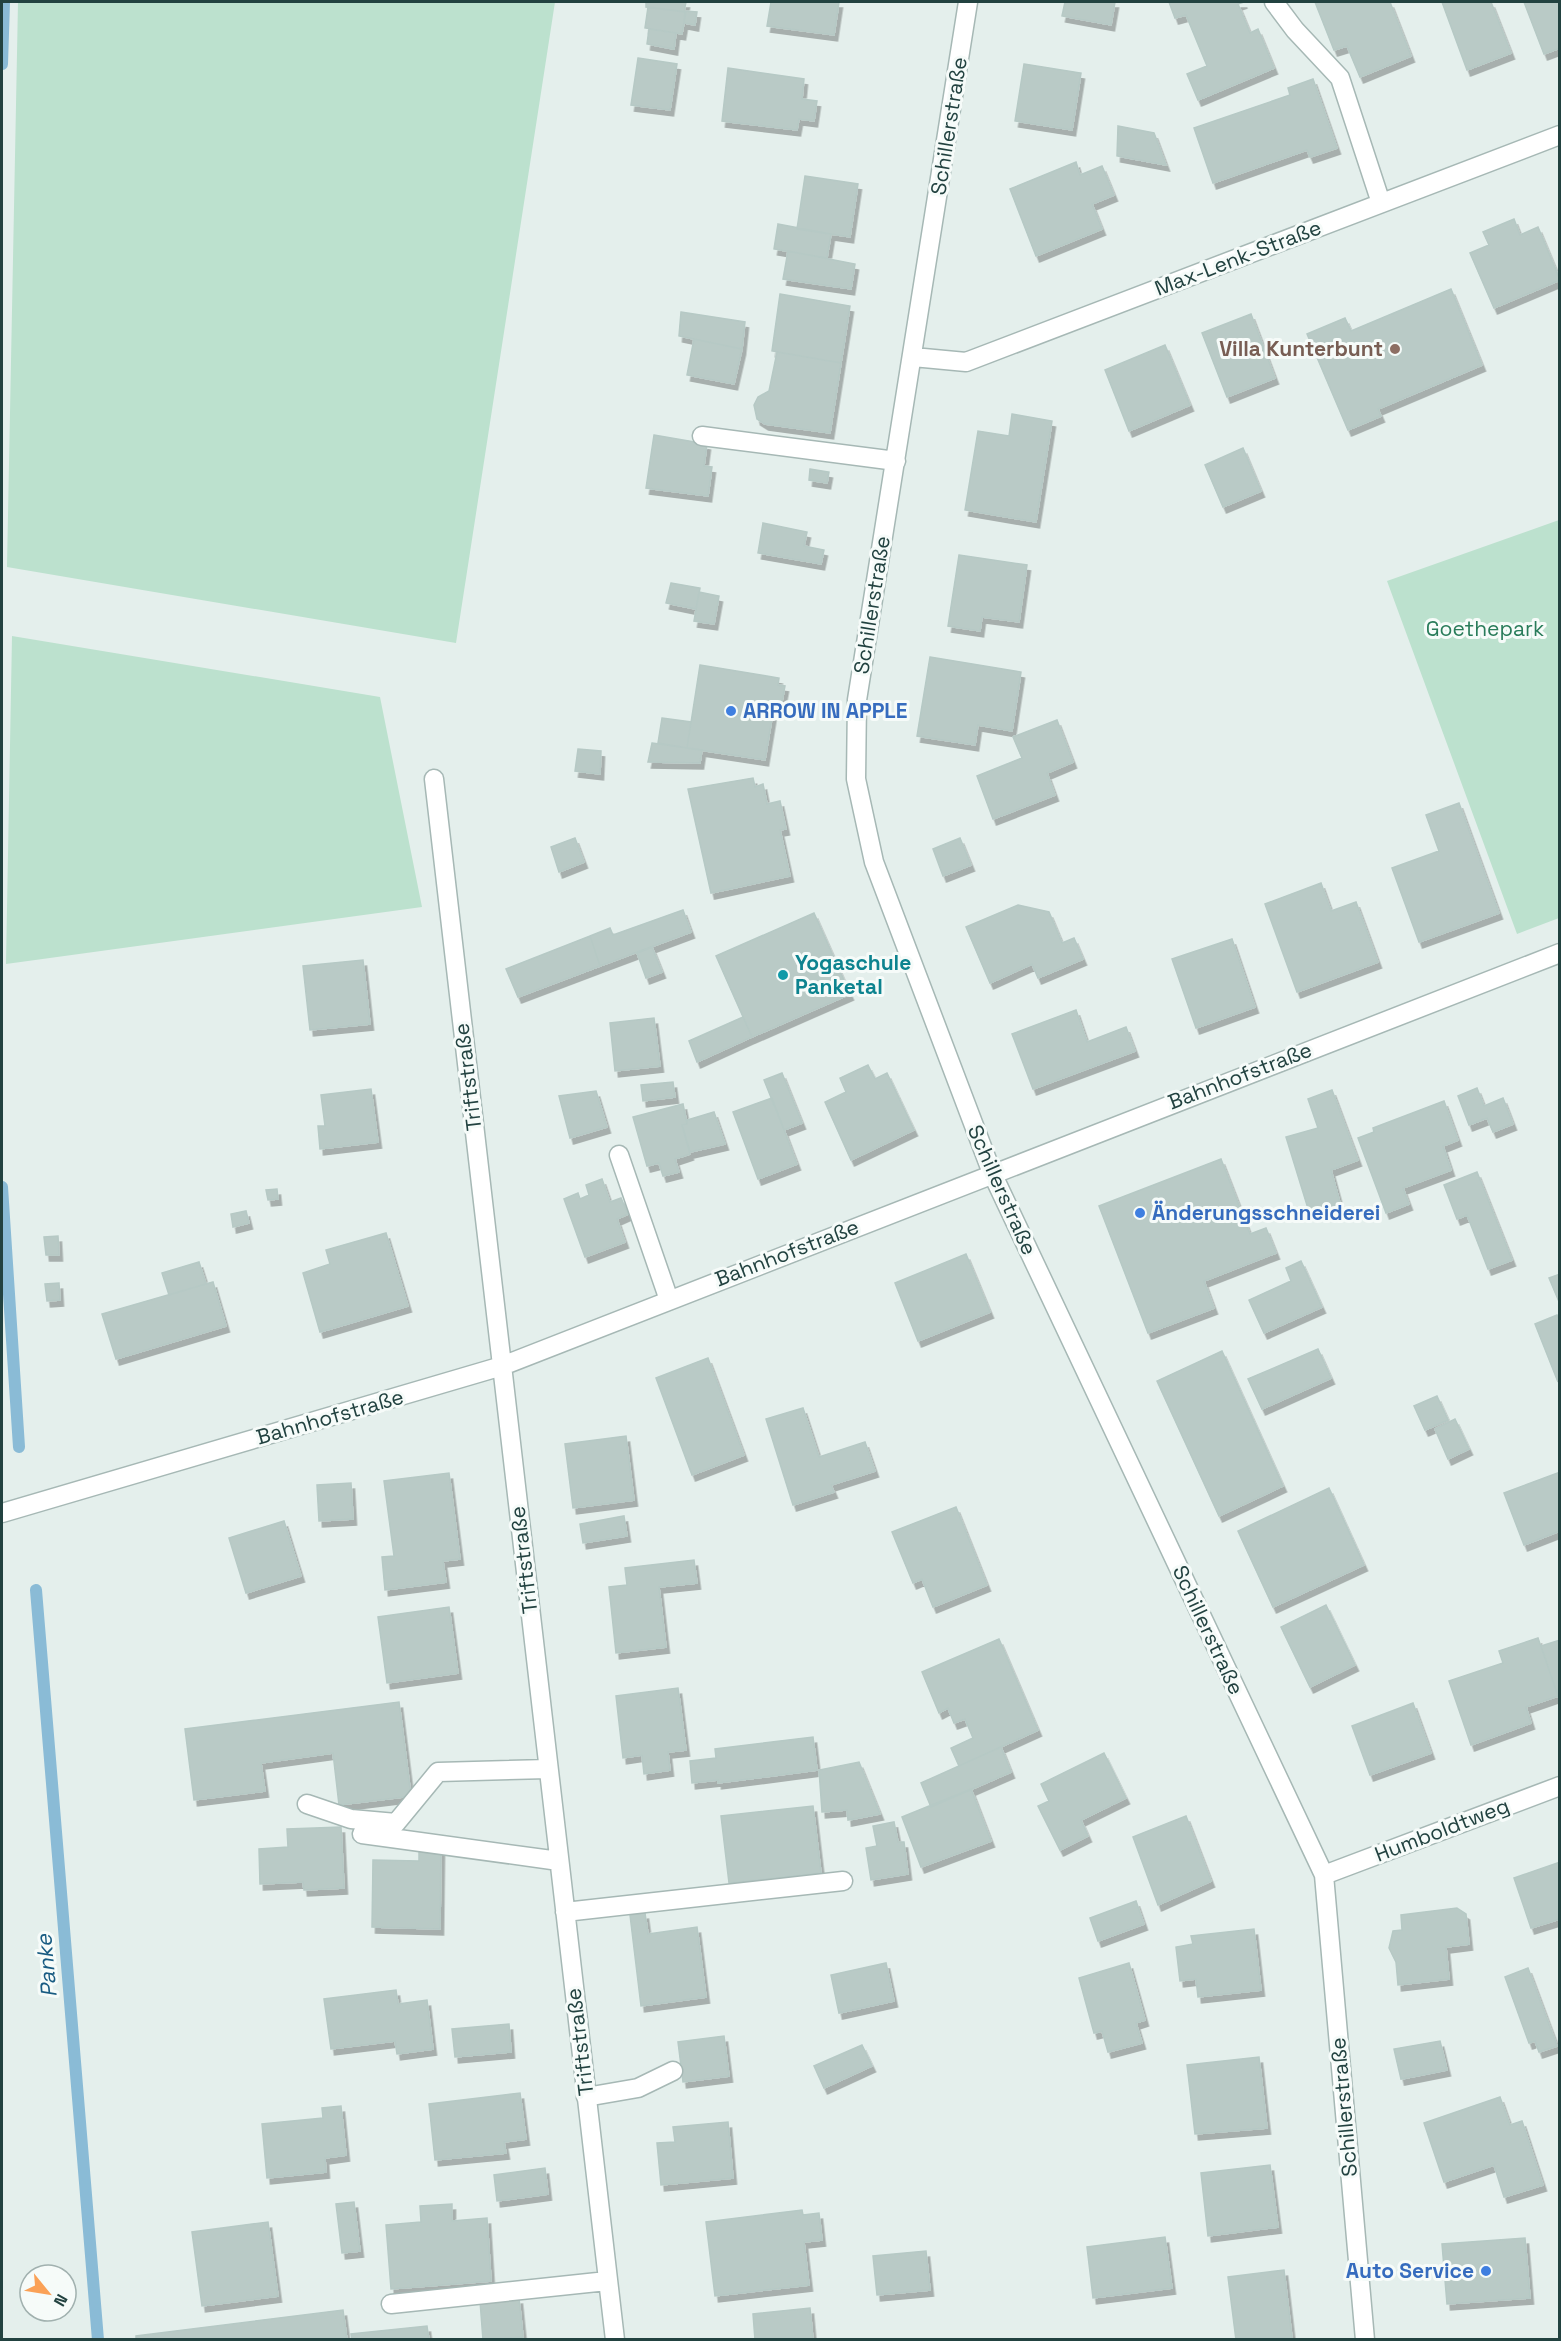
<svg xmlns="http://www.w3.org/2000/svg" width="1561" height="2341" font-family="'Space Grotesk',sans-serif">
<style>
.green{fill:#bce1ce}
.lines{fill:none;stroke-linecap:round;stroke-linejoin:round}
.stream{stroke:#8abbd6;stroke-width:12}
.building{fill:#b9cac6;stroke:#b6c9c5;stroke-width:1.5;filter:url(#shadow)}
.minor-casing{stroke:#a6b8b5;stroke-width:21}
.minor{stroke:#fff;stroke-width:18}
.education-dot{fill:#8d6e63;stroke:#f6fbf9;stroke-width:2}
.shop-dot{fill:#3f7fe0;stroke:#f6fbf9;stroke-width:2}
.culture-dot{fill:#0f9aa8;stroke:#f6fbf9;stroke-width:2}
.labels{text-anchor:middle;stroke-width:6;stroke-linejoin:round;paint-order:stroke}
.street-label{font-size:21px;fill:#224240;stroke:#f6fbf9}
.education-label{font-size:21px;font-weight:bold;fill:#785e54;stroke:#f6fbf9;text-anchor:end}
.park-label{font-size:21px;fill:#297c5a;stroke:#f6fbf9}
.shop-label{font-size:21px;font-weight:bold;fill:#366cbe;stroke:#f6fbf9;text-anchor:start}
.culture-label{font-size:21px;font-weight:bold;fill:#0d838f;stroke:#f6fbf9;text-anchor:start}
.water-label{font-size:22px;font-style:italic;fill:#185b82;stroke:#f6fbf9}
</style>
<defs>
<filter id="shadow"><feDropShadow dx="3.5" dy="6" stdDeviation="0" flood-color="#0004"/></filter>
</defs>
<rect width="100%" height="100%" fill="#e4efec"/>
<path class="green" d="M18 2H555L456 643 7 567Z
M1559 520V918L1517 934 1387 581Z
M12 636 380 697 422 907 6 964Z"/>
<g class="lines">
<path class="stream" d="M2 64 4 2
M2 1187 19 1447
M36 1590 98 2340"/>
</g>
<path class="building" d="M646 2H686L684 12 646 7Z
M771 2H839L834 35 767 26Z
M1065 2H1115L1111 25 1062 16Z
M1169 2H1244L1238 4 1250 33 1258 29 1274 68 1198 100 1187 74 1207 66 1186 15 1175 18Z
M1315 2H1390L1411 56 1360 77 1347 46 1334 50Z
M1442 2H1491L1511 53 1467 70Z
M1524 2H1560V48L1544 54Z
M648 7 686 12 682 34 645 28Z
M685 11 697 12 695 25 684 23Z
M649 29 676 33 674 49 647 44Z
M638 58 677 64 670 110 631 105Z
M1024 64 1081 73 1072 130 1015 121Z
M728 68 804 79 802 99 817 101 814 121 799 119 797 130 722 121Z
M1313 79 1337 148 1310 157 1307 150 1213 183 1194 128 1290 95 1288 88Z
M1118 126 1154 133 1166 165 1117 156Z
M1076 162 1080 175 1102 166 1114 195 1092 204 1102 229 1036 256 1010 189Z
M805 176 858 184 850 237 797 229Z
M1514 219 1520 235 1538 227 1560 280 1494 308 1470 253 1489 245 1483 232Z
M778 224 831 234 827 258 774 249Z
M788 251 855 264 851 289 783 279Z
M1451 289 1482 365 1378 409 1381 416 1348 430 1307 334 1345 318 1351 331Z
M780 294 850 306 841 363 772 351Z
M681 312 745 322 742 349 679 336Z
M1251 314 1275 378 1227 397 1202 333Z
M694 339 742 349 734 384 687 375Z
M1165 345 1190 405 1129 431 1105 370Z
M777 352 841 363 830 433 765 424 757 419 754 405 758 397 769 391Z
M1012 414 1052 421 1036 522 965 510 978 431 1009 436Z
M654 435 707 444 704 466 712 467 708 496 646 488Z
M1243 448 1261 491 1223 507 1205 465Z
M810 469 829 472 827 483 809 480Z
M763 523 807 532 804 546 824 550 821 564 758 553Z
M959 555 1027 565 1019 622 982 617 980 631 948 626Z
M671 583 700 588 696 609 666 603Z
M699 592 719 596 714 624 694 621Z
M930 657 1021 672 1012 731 978 725 975 745 917 736Z
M700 665 779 678 778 685 785 686 781 707 774 706 765 760 687 748Z
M662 718 691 722 687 748 658 743Z
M1057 720 1073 762 1047 773 1055 795 993 819 977 776 1022 758 1013 737Z
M652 743 702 750 700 763 648 762Z
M578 749 601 751 600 774 575 771Z
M753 778 755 787 763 784 767 804 780 801 786 829 780 830 790 876 711 893 688 789Z
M1459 803 1499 913 1419 942 1392 868 1439 851 1426 815Z
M575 838 584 862 559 872 551 847Z
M960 838 971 865 943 876 933 849Z
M1321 883 1331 911 1356 902 1378 962 1297 992 1265 904Z
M1018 905 1049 912 1062 943 1074 938 1083 959 1038 978 1032 964 990 983 966 927Z
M683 910 691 932 600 966 590 936 610 928 613 935Z
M814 913 850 994 752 1037 716 956Z
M590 936 600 966 518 997 506 969Z
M1232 939 1255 1007 1196 1028 1172 959Z
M652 947 662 972 646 978 637 953Z
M363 960 370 1024 310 1030 303 966Z
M1076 1010 1087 1042 1126 1027 1135 1051 1033 1089 1012 1034Z
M743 1017 752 1037 697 1062 689 1041Z
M654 1018 660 1066 615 1071 610 1023Z
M868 1065 875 1079 887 1073 914 1130 851 1160 825 1102 846 1092 840 1078Z
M782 1073 802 1123 784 1130 764 1080Z
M673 1082 675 1097 643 1101 641 1085Z
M1477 1088 1484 1106 1503 1098 1513 1124 1493 1132 1487 1118 1469 1125 1458 1096Z
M371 1089 378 1142 320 1149 318 1126H325L321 1095Z
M1332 1090 1358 1160 1331 1170 1340 1203 1310 1215 1286 1137 1318 1128 1308 1099Z
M596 1091 607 1127 570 1138 559 1096Z
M772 1098 797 1164 758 1179 733 1112Z
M1444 1101 1458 1140 1443 1146 1451 1170 1403 1188 1409 1204 1386 1213 1358 1138 1374 1132 1373 1128Z
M683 1104 687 1124 682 1125 690 1154 675 1159 679 1172 663 1176 659 1163 647 1166 633 1117Z
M714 1112 725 1144 690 1152 682 1125 687 1124V1120Z
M1221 1159 1250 1234 1266 1228 1276 1253 1204 1281 1214 1308 1148 1333 1099 1206Z
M1477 1172 1512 1260 1488 1269 1467 1215 1457 1219 1444 1185Z
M602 1179 610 1202 621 1198 628 1214 617 1219 625 1242 585 1257 564 1199 578 1193 580 1199 589 1195 586 1185Z
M277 1189 278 1199 268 1200 266 1190Z
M246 1211 249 1223 233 1227 231 1214Z
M386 1233 408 1306 320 1332 303 1273 330 1264 326 1250Z
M58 1236 59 1255H46L44 1237Z
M966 1254 990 1312 918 1341 895 1283Z
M1301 1261 1322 1307 1264 1333 1249 1300 1291 1281 1286 1268Z
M199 1262 206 1284 169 1295 162 1273Z
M1560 1274V1304L1549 1278Z
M213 1282 226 1326 116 1359 102 1314Z
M59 1283 60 1300 47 1301 45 1284Z
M1557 1315 1560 1322 1558 1382 1535 1324Z
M1318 1349 1331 1378 1262 1409 1248 1379Z
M1222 1351 1283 1486 1219 1516 1157 1381Z
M708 1358 744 1455 692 1475 656 1378Z
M1437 1396 1448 1420 1425 1430 1414 1406Z
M803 1408 819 1457 865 1442 875 1471 831 1485 834 1492 793 1505 766 1419Z
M1455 1419 1469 1449 1448 1459 1435 1429Z
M626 1436 634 1500 573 1508 565 1444Z
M1560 1472V1531L1524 1545 1504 1493Z
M449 1473 460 1559 443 1561 446 1582 385 1590 382 1557 394 1556 384 1481Z
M351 1483 353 1519 319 1521 317 1485Z
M1329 1488 1364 1565 1273 1607 1238 1531Z
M956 1507 987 1585 933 1607 922 1579 913 1583 892 1532Z
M624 1516 627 1536 583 1543 580 1524Z
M284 1521 301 1576 246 1593 229 1538Z
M694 1560 697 1583 659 1587 666 1647 616 1653 609 1587 627 1585 625 1568Z
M1326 1605 1355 1665 1310 1687 1281 1627Z
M449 1607 458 1673 387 1683 378 1617Z
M1538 1638 1558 1696 1526 1707 1531 1723 1471 1745 1449 1681 1503 1663 1499 1651Z
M999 1639 1038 1730 959 1766 951 1748 973 1738 965 1719 954 1723 948 1708 939 1713 922 1672Z
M1560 1640V1699H1559L1541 1646Z
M678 1688 686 1750 668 1752 670 1770 644 1774 642 1755 623 1758 616 1696Z
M399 1702 411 1796 339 1805 333 1753 261 1763 265 1791 194 1800 185 1729Z
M1413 1703 1431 1753 1370 1775 1352 1726Z
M813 1737 817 1770 718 1783V1780L692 1783 690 1761 716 1758 715 1749Z
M1001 1747 1011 1772 931 1807 921 1783Z
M1104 1753 1126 1798 1081 1820 1088 1836 1060 1850 1038 1806 1049 1801 1041 1784Z
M859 1762 880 1814 848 1820 847 1810 822 1812 819 1770Z
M971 1789 991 1841 921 1867 902 1817Z
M813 1806 821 1873 729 1883 721 1816Z
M1186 1816 1211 1881 1158 1905 1133 1837Z
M894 1822 898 1842H904L908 1874 871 1880 866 1848 877 1846 873 1826Z
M341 1827 344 1888 304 1890 303 1882 260 1884 259 1849 288 1847 287 1829Z
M419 1846 441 1847 440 1929 372 1927 373 1860 419 1861Z
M1560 1862V1919L1531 1928 1514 1878Z
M1136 1901 1144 1924 1098 1941 1090 1918Z
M1457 1908 1466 1914 1469 1944 1446 1947 1449 1979 1398 1985 1396 1962 1389 1948 1393 1931 1402 1930 1401 1915Z
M645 1913 648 1934 697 1927 706 1997 641 2006 630 1915Z
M1254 1929 1261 1990 1198 1997 1196 1979 1180 1981 1176 1947 1193 1944 1191 1936Z
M886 1963 894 2001 839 2013 831 1975Z
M1129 1963 1145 2020 1136 2023 1142 2043 1108 2052 1102 2031 1094 2033 1079 1978Z
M1528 1968 1557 2046 1539 2052 1535 2041 1529 2043 1505 1977Z
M396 1990 398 2004 427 2000 433 2049 397 2054 395 2041 331 2049 324 1999Z
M509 2024 511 2052 455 2057 452 2029Z
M724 2036 729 2076 683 2082 678 2042Z
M1440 2041 1447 2070 1401 2079 1394 2049Z
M862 2045 872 2066 824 2088 814 2066Z
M1259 2057 1267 2128 1195 2134 1187 2065Z
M520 2093 526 2139 504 2142 506 2153 435 2160 429 2104Z
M1500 2097 1510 2125 1522 2121 1543 2185 1504 2197 1494 2165 1444 2182 1424 2123Z
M341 2106 346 2155 325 2158 326 2172 267 2178 262 2124 323 2118 322 2108Z
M728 2122 733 2178 661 2185 657 2143 675 2142 673 2127Z
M1270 2165 1278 2227 1208 2236 1201 2173Z
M545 2168 548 2194 497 2201 494 2175Z
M354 2202 360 2251 342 2253 336 2204Z
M452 2204V2221L487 2218 491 2281 391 2289 386 2225 421 2222 420 2206Z
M802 2210 803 2215 819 2213 822 2240 804 2242 809 2285 715 2296 706 2222Z
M268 2222 278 2296 202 2306 192 2232Z
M1165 2237 1172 2288 1093 2298 1087 2247Z
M1525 2238 1530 2298 1447 2304 1442 2244Z
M926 2251 930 2290 877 2295 873 2256Z
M1284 2270 1292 2338 1236 2340 1228 2277Z
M519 2298 523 2337 483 2340 480 2301Z
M810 2308 813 2340H755L753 2314Z
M343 2310 347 2340H136V2336Z
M427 2326 429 2340H352L351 2334Z"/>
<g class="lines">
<defs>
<path id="minor" d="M968 2 857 700 856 779 874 862 992 1173 1324 1875 1365 2340
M1274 2 1295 30 1340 78 1381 203
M913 357 966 362 1560 135
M702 436 896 461
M434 779 615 2340
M619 1155 669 1300
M2 1513 502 1366 1560 953
M307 1804 351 1819 396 1823 438 1772 548 1769
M362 1834 559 1861
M1324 1875 1560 1786
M565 1912 843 1881
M586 2097 638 2088 673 2071
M391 2304 607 2281"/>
</defs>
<use href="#minor" class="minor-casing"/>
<use href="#minor" class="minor"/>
</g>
<circle class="education-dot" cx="1395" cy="349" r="6"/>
<g class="shop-dot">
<circle cx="731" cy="711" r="6"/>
<circle cx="1140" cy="1213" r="6"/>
<circle cx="1486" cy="2271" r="6"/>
</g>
<circle class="culture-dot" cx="783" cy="975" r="6"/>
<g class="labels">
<g class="street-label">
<text transform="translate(949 126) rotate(-81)" y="7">Schillerstraße</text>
<text transform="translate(1238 258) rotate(-21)" y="7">Max-Lenk-Straße</text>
<text transform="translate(872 605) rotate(-81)" y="7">Schillerstraße</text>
<text transform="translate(1240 1076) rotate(-21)" y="7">Bahnhofstraße</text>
<text transform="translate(468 1077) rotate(-97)" y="7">Triftstraße</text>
<text transform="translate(1002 1190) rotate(66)" y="7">Schillerstraße</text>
<text transform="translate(787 1253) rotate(-21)" y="7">Bahnhofstraße</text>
<text transform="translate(330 1417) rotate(-16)" y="7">Bahnhofstraße</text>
<text transform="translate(524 1560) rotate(-97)" y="7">Triftstraße</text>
<text transform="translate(1208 1630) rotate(65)" y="7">Schillerstraße</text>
<text transform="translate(1442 1830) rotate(-21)" y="7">Humboldtweg</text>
<text transform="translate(580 2042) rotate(-97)" y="7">Triftstraße</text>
<text transform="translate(1344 2107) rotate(-95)" y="7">Schillerstraße</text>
</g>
<g class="education-label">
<text x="1383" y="356">Villa Kunterbunt</text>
</g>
<g class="park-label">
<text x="1485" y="636">Goethepark</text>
</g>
<g class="shop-label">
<text x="743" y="718">ARROW IN APPLE</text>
<text x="1152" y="1220">Änderungsschneiderei</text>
<text x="1474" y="2278" text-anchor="end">Auto Service</text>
</g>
<g class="culture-label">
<text x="795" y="970">Yogaschule<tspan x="795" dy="24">Panketal</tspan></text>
</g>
<g class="water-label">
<text transform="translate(46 1966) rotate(-95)" y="8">Panke</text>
</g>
</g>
<rect width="1561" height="2341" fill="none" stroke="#224240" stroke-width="6"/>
<g transform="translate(48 2293) rotate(120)"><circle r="28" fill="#f6fbf9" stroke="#a1b1af" stroke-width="1.5"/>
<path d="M0-4.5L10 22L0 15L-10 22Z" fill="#faa157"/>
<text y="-9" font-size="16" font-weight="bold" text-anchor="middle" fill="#224240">N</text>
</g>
</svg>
